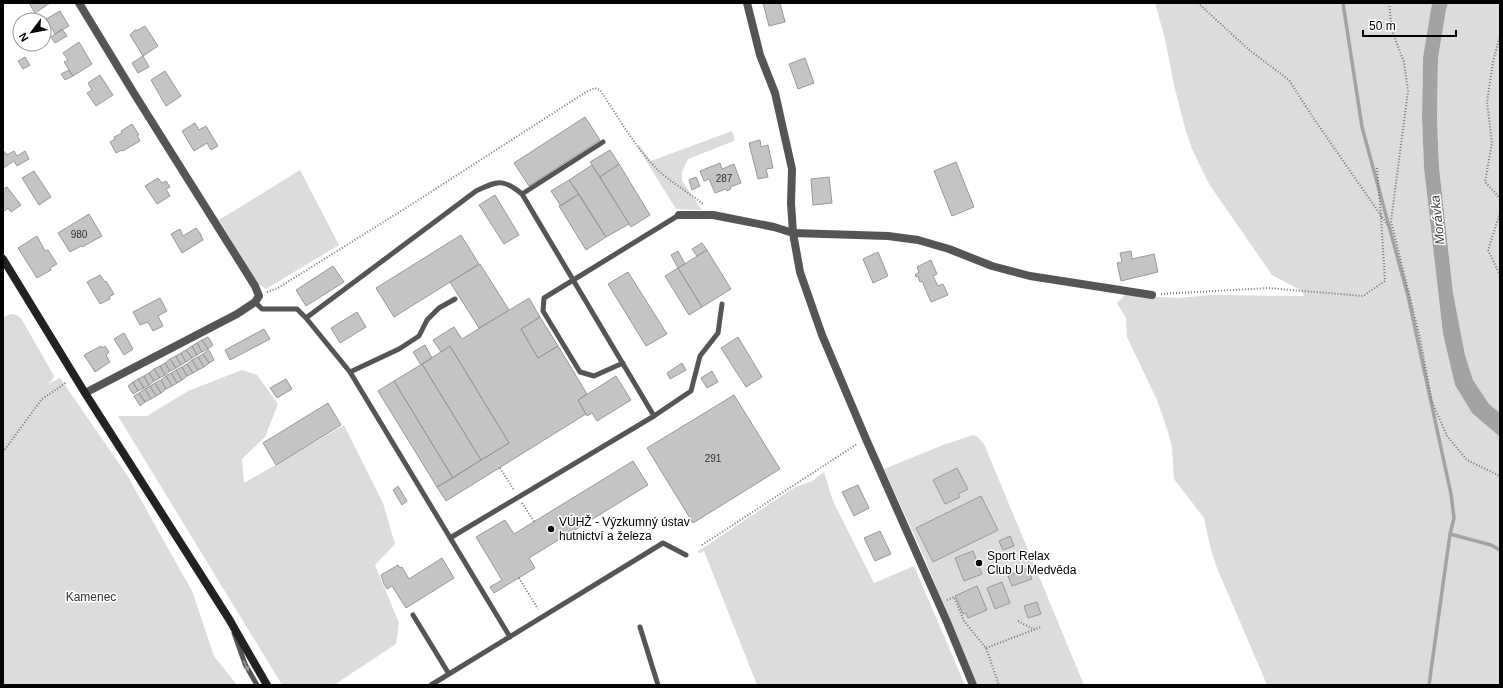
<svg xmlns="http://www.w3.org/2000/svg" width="1503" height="688" font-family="Helvetica,sans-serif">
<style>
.green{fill:#dcdcdc}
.water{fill:#a3a3a3}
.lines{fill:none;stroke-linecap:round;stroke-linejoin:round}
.stream{stroke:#a3a3a3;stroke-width:3.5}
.building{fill:#c4c4c4;stroke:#999}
.path{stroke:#777;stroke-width:2;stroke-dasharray:1 2;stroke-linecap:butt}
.lane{stroke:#555;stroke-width:5}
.street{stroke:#555;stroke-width:8}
.secondary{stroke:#222;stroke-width:8}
.path-bridge{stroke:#777;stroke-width:2;stroke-dasharray:1 2;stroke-linecap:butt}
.oneway{fill:#999}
.poi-dot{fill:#000;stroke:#fff;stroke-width:1.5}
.labels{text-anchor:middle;stroke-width:3;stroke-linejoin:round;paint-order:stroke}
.number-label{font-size:10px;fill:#313131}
.poi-label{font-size:12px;fill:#000;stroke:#fff;text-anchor:start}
.park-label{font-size:12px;fill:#333;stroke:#fff}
.water-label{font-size:13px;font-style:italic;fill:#444;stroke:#fff}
</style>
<rect width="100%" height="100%" fill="#fff"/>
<path class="green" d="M1155 3H1432L1423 57 1422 119 1424 168 1443 334 1455 385 1472 413 1500 437V685H1267L1217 568 1211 550 1204 518 1174 479 1172 447 1168 432 1157 400 1127 337 1126 318 1117 303 1125 295 1178 298 1212 295 1304 296 1302 291 1272 275 1209 184 1192 149 1185 128 1174 85 1165 39Z
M1448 3H1500V413L1489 404 1473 380 1465 355 1453 293 1439 167 1437 119 1438 58 1446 10Z
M732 131 734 136V141L688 159 682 172V181L702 210 676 209 637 146 639 145 651 161Z
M300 170 339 245 266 289 258 284 219 220Z
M11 314 17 315 21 318 54 376 53 379 48 384 60 378 127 475 192 591 214 656 237 685H3V317Z
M242 370 257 375 278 404 265 437 242 459 244 483 344 425 383 503 395 544 375 565 399 623 396 644 334 685H282L118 416H147L188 391Z
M973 435 978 437 984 444 1084 685H976L924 557 884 469 943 445Z
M824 472 833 501 874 583 914 566 965 685H757L704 551 701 553 697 552 792 489 812 481Z"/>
<path class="water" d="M1432 3H1448L1446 10 1438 58 1437 119 1439 167 1453 293 1465 355 1473 380 1489 404 1500 413V437L1472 413 1455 385 1443 334 1424 168 1422 119 1423 57Z"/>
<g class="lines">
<path class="stream" d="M1343 3 1362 127 1408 296 1451 494 1454 518 1450 534 1491 545 1500 550
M1429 685 1450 534"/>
</g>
<path class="building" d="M32 3H50L35 13 30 5Z
M763 3H780L785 22 769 26Z
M60 11 69 26 55 34 46 19Z
M145 26 158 46 143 56 130 35 135 30H138Z
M62 29 67 36 55 43 51 37Z
M79 42 92 64 73 76 64 62 68 60 63 53Z
M143 56 149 67 138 73 132 63Z
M25 57 30 65 23 69 18 61Z
M805 58 814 83 798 89 789 64Z
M69 70 73 76 65 80 61 74Z
M165 71 181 96 166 106 151 80Z
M100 75 113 95 96 106 87 93 92 90 88 83Z
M585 117 600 140 529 186 514 163Z
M195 123 199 130 206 126 218 146 211 150 207 143 194 151 182 131Z
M132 124 139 135H137L140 141 123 151 122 150 116 153 110 142 115 139 114 137 122 133 121 131Z
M760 140 761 147 768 145 773 168 766 169 768 177 758 179 749 143Z
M610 150 619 164 600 177 590 162Z
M3 151H4L7 155 14 151 17 156 25 151 29 159 17 166 14 161 3 168Z
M956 162 974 207 952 216 934 171Z
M720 163 722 169 734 164 741 183 730 187 731 189 727 191 726 189 715 193 709 179 704 181 700 171Z
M619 164 650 215 631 227 600 177Z
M592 165 629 224 606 237 569 180Z
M34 171 51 197 39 205 22 178Z
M696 177 700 186 692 190 689 180Z
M829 177 832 203 813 205 811 179Z
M158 178 162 183 166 181 170 187 166 189 170 196 157 204 145 186Z
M569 180 579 194 561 206 551 191Z
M7 187 21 205 11 212 8 208 3 212V189Z
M579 194 606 237 586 250 559 206Z
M495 195 519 235 504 244 479 205Z
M89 214 102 236 82 247 81 246 70 252 58 233Z
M196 228 200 233 203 240 182 253 171 234 180 229 183 236Z
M461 235 479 264 394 317 376 288Z
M37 236 45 251 48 250 57 264 50 268 51 270 37 278 18 248Z
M702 243 707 250 697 256 692 249Z
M707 250 731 289 702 307 678 268Z
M678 251 685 264 678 268 671 255Z
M1131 251 1132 259 1154 254 1158 272 1121 281 1117 263 1122 262 1120 253Z
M878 252 888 276 873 283 863 259Z
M931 260 937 274 933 276 938 286 943 284 948 295 931 302 922 281 920 282 918 276 916 277 915 275 919 272 917 267Z
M480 264 509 310 479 328 450 282Z
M333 266 344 282 306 306 296 290Z
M678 268 702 307 689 315 665 276Z
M628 272 667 334 646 346 608 284Z
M100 275 105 282 106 281 114 294 109 297 110 299 100 304 87 282Z
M160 298 167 311 158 316 163 326 153 331 148 322 140 325 133 312Z
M529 298 540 317 521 329 538 358 558 346 587 394 578 400 586 414 446 501 437 487 509 443 450 346 441 352 433 340 454 327 462 339Z
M357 312 366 327 340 343 331 328Z
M540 317 558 346 538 358 521 329Z
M264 329 270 339 230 360 225 350Z
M124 333 133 349 124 355 114 339Z
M208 337 213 345 208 349 202 340Z
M738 337 762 377 746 387 721 348Z
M202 340 208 349 202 352 197 343Z
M197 343 202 352 197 355 192 346Z
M425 345 432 358 421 365 413 352Z
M101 346 102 348 105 346 109 352 106 355 110 362 95 372 84 355Z
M192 346 197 355 192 358 186 350Z
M450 346 509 443 481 460 422 364Z
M186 350 192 358 186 362 181 353Z
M209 350 214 360 209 363 203 354Z
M181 353 186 362 181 365 176 356Z
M203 354 209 363 204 367 198 357Z
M176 356 181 365 176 368 170 359Z
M198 357 204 367 198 370 192 360Z
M170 359 176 368 170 371 165 363Z
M192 360 198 370 193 373 187 364Z
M165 363 170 371 165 375 160 366Z
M682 363 686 370 670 379 667 373Z
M187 364 193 373 187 376 182 367Z
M422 364 481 460 453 478 394 381Z
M160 366 165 375 160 378 154 369Z
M182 367 187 376 182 380 176 370Z
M154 369 160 378 154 381 149 373Z
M176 370 182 380 177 383 171 373Z
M712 371 718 382 707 388 701 378Z
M149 373 154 381 149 385 144 376Z
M171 373 177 383 172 386 166 376Z
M144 376 149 385 144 388 138 379Z
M166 376 172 386 166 389 161 380Z
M616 376 631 400 597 421 592 413 587 416 578 400Z
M138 379 144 388 138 391 133 382Z
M286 379 292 389 277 398 270 388Z
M161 380 166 389 161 393 155 383Z
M394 381 453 478 437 487 378 391Z
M133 382 138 391 133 394 128 386Z
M155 383 161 393 156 396 150 386Z
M150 386 156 396 151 399 145 389Z
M145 389 151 399 145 402 139 393Z
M139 393 145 402 140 406 134 396Z
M734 395 780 469 693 523 647 448Z
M328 403 341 425 276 465 263 443Z
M633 461 648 485 529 558 535 568 494 593 490 587 502 580 476 537 505 520 514 534Z
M957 468 968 489 958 494 960 497 945 504 933 480Z
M858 485 869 508 854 516 842 492Z
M398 486 407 501 402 505 393 490Z
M981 496 998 530 933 562 916 528Z
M880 531 891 554 875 561 864 538Z
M1010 536 1014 546 1003 550 999 541Z
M973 551 982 574 964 581 955 558Z
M442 558 454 578 406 608 392 586 387 589 384 584 381 575 398 565 400 568 402 567 409 579Z
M1028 568 1032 579 1012 586 1008 576Z
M1002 582 1010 603 995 609 987 588Z
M977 586 987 610 968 618 966 613 963 614 955 596Z
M1037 602 1041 614 1028 618 1024 606Z"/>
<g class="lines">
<path class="path" d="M1198 3 1248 49 1289 80 1312 116 1389 227
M1389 3 1392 31 1404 62 1408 91 1391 221 1420 338 1432 402 1447 436 1467 460 1500 476
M1500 35 1493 62 1487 102 1492 143 1485 182 1500 198
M1500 213 1488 250 1500 275
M267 292 278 288 409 206 586 92 595 88 600 90C617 115 633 144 654 166 668 181 687 191 703 204
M1161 294 1268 288 1363 296 1385 281 1381 217
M3 452 42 399 67 382
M500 468 514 490
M522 503 535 523
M702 545 857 444
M519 578 538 609
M947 600 954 597 964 621 986 648 999 685
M1018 621 1035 630
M986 648 1041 627"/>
<path class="lane" d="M522 194 603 142
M255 302 262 309H297L306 318
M623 363 594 376 580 372 543 311 544 298 679 215
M350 372 399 349 419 336 427 320 439 308 455 299
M450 538 654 416 691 391 700 356 718 333 722 304
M413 615 449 674
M640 627 658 685
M234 633 245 664 257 685
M510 637 350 372 306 318 476 191C497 181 503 178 522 194L654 416
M431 685 663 543 686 555"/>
<path class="street" d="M79 3 135 95 255 286 259 296 255 302 237 314 85 393
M747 3 760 55 775 93 792 169 791 203 793 233 800 272 822 335 866 439 947 622 973 685
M679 215H713L774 227 793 233 888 236 918 240 949 249 992 266 1030 276 1152 295"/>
<path class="secondary" d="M3 259 85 393 229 619 267 685"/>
<path class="path-bridge" d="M1377 168 1381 217"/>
</g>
<defs><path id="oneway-solid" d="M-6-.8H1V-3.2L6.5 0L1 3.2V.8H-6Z"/></defs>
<use class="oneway" href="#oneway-solid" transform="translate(246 666) rotate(64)"/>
<g class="poi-dot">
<circle cx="551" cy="529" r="4"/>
<circle cx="979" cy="563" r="4"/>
</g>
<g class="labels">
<g class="number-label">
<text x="724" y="182">287</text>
<text x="79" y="238">980</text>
<text x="713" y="462">291</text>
</g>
<g class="poi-label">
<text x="559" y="526">VÚHŽ - Výzkumný ústav<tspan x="559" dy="14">hutnictví a železa</tspan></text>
<text x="987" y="560">Sport Relax<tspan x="987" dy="14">Club U Medvěda</tspan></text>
</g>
<g class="park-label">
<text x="91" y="601">Kamenec</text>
</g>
<g class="water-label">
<text transform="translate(1437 220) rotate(-96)" y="5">Morávka</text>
</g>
</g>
<rect width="1503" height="688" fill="none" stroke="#000000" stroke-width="8"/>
<g transform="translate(32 32) rotate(238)"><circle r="19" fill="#ffffff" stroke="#999999"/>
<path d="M0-3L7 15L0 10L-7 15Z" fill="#000000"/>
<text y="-6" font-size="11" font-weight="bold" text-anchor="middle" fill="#000000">N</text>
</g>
<path d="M1363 30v6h93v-6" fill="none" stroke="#000000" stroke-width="2"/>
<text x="1369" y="30" font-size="12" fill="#000000" stroke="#ffffff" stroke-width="3" paint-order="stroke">50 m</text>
</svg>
